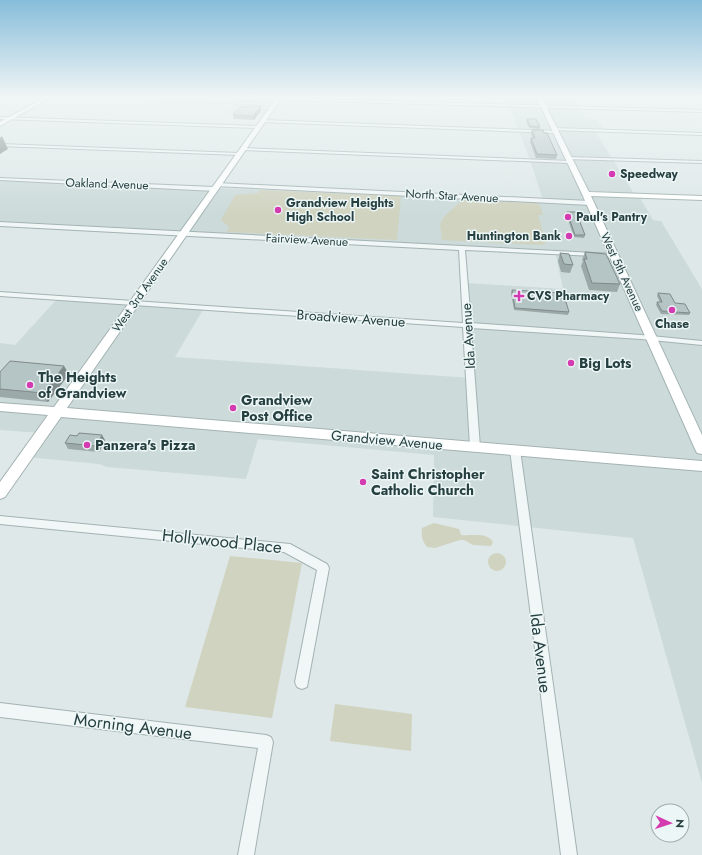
<svg xmlns="http://www.w3.org/2000/svg" width="702" height="855" font-family="Jost,sans-serif">
<style>
.built{fill:#ccdada}
.green{fill:#d0d3bf}
.lines{fill:none;stroke-linecap:round;stroke-linejoin:round}
.street-casing{stroke:#a3b2b2;stroke-width:2}
.secondary-casing{stroke:#a3b2b2;stroke-width:2}
.street{fill:#f1f6f6;fill-rule:evenodd}
.secondary{fill:#fff;fill-rule:evenodd}
.wall{fill:#9ca9a9}
.shaded-wall{fill:#7f8a8a}
.building{fill:#b5c5c5;stroke:#7f8a8a}
.poi-dot{fill:#d53bb0;stroke:#edf6f6;stroke-width:1.5}
.labels{text-anchor:middle;stroke-width:3;stroke-linejoin:round;paint-order:stroke}
.far-poi-label{font-size:12px;font-weight:bold;fill:#263f40;stroke:#edf6f6;text-anchor:start}
.far-street-label{font-size:12px;fill:#263f40;stroke:#edf6f6}
.street-label{font-size:14px;fill:#263f40;stroke:#edf6f6}
.poi-label{font-size:14px;font-weight:bold;fill:#263f40;stroke:#edf6f6;text-anchor:start}
.near-street-label{font-size:17px;fill:#263f40;stroke:#edf6f6}
</style>
<rect width="100%" height="100%" fill="#dee8e8"/>
<path class="built" d="M498 96H571L586 119H596L605 131H595L633 192 639 196 653 220 661 221 702 289V783L633 538 433 517 434 455 258 439 246 479 107 467 99 464 26 457 43 433 0 430V343L15 345 58 298 204 308 175 357 470 378 466 283 563 289 555 251 0 221V180L208 190 221 188 540 202 543 200 530 160 505 96Z
M241 98 277 99 267 115 228 114Z"/>
<path class="green" d="M260 190 401 196 397 240 227 232 229 227 221 220 235 195 258 193Z
M462 200 535 203 540 205 543 215H538L546 243 542 245 442 240 440 224 444 217Z
M434 523 459 529 461 535C472 536 487 532 493 542L491 546 473 545 464 540H460L435 548 427 547C422 541 421 535 422 528Z
M488 562a9 9 0 1 1 18 0a9 9 0 1 1-18 0Z
M230 556 302 563 272 718 185 707Z
M335 704 412 714 411 751 330 741Z"/>
<g class="lines">
<defs>
<path id="street" d="M16 96H45L276 104 274 105Z
M278 98 702 110V112L277 100Z
M0 117 258 126 260 127 258 128 0 119Z
M262 120 556 131 558 132 556 133 261 122Z
M554 128 702 133V135L553 130Z
M0 144 239 153 241 154 239 155 0 146Z
M243 148 570 161 572 162 570 163 241 150Z
M568 157 702 161V163L566 159Z
M0 178 215 187 218 189 215 191 0 180Z
M217 183 590 201 593 203 590 205 215 186V184Z
M0 222 614 254 617 256 616 257 465 250 471 323 641 335 702 341V345L641 339 471 328 480 447 478 449H472L470 447 463 327 0 296V292L463 323 459 250 0 226Z
M515 446 518 448 520 450 577 855H561L510 450 512 448Z
M0 516 290 544 327 564 329 568 307 687 302 689 297 687 295 682 317 570 284 552 0 524Z
M0 703 266 735 271 737 273 742 254 855H238L258 748 0 717Z"/>
<path id="secondary" d="M47 96H53L0 126V122Z
M278 96H283L67 408 702 461V471L61 417 5 497 0 499V482L48 415 0 411V403L54 407Z
M536 96H541L589 192 702 196V200L591 196 702 435V454L697 453 695 449 582 194Z"/>
</defs>
<use href="#street" class="street-casing"/>
<use href="#secondary" class="secondary-casing"/>
<use href="#street" class="street"/>
<use href="#secondary" class="secondary"/>
</g>
<path class="wall" d="M261 110 254 120 234 119 233 115Z
M527 119 540 127V129L529 128 526 121Z
M532 130 544 133 557 155 556 159 536 158 530 142 531 138H533L531 134Z
M567 212 585 235 584 238 574 237 566 214Z
M585 252 620 284 617 292 589 290 581 266 583 261 582 260Z
M560 253 573 265 570 273 561 272 558 261Z
M512 290 563 301 569 312 568 315 514 310 511 293Z
M658 293 690 313 689 315 661 314 656 305 657 302H660L657 296Z
M0 372 69 374 48 402 0 397Z
M105 440 99 452 68 449 65 443Z"/>
<path class="shaded-wall" d="M261 106V110L254 120 253 116Z
M2 136 8 149 0 154V138Z
M64 366 69 374 48 402 43 393Z
M102 435 105 440 99 452 96 446Z"/>
<path class="building" d="M261 106 253 116 233 115 240 107Z
M527 119H536L540 127 530 126Z
M532 130H543L544 133H547L557 155 537 154 531 138H535Z
M567 212H576L585 235H575Z
M585 252 606 254 620 284 592 283 584 259H587Z
M560 253 569 254 573 265 564 264Z
M512 290 560 293 563 301 566 302 569 312 515 308Z
M658 293 670 294 675 303 685 304 690 313 662 311 657 302H662Z
M10 361 64 366 43 393 0 389V372Z
M79 433 102 435 96 446 65 443 70 435 77 436Z"/>
<linearGradient id="sky" x2="0" y2="1"><stop stop-color="#87bdda"/><stop offset="0.45" stop-color="#f0f5f5"/><stop offset="1" stop-color="#f0f5f5" stop-opacity="0"/></linearGradient>
<rect width="702" height="215" fill="url(#sky)"/>
<g class="poi-dot">
<circle cx="612" cy="174" r="4"/>
<circle cx="278" cy="210" r="4"/>
<circle cx="568" cy="217" r="4"/>
<circle cx="569" cy="236" r="4"/>
<path d="M517 290h4v4h4v4h-4v4h-4v-4h-4v-4h4z"/>
<circle cx="672" cy="310" r="4"/>
<circle cx="571" cy="363" r="4"/>
<circle cx="30" cy="385" r="4"/>
<circle cx="233" cy="408" r="4"/>
<circle cx="87" cy="445" r="4"/>
<circle cx="363" cy="482" r="4"/>
</g>
<g class="labels">
<g class="far-poi-label">
<text x="620" y="178">Speedway</text>
<text x="286" y="207">Grandview Heights<tspan x="286" dy="14">High School</tspan></text>
<text x="576" y="221">Paul's Pantry</text>
<text x="561" y="240" text-anchor="end">Huntington Bank</text>
<text x="527" y="300">CVS Pharmacy</text>
<text x="672" y="328" text-anchor="middle">Chase</text>
</g>
<g class="far-street-label">
<text transform="translate(107 184) rotate(2)" y="4">Oakland Avenue</text>
<text transform="translate(452 196) rotate(3)" y="4">North Star Avenue</text>
<text transform="translate(307 240) rotate(3)" y="4">Fairview Avenue</text>
<text transform="translate(622 272) rotate(65)" y="4">West 5th Avenue</text>
<text transform="translate(140 295) rotate(-55)" y="4">West 3rd Avenue</text>
</g>
<g class="street-label">
<text transform="translate(351 318) rotate(4)" y="5">Broadview Avenue</text>
<text transform="translate(468 336) rotate(-94)" y="5">Ida Avenue</text>
<text transform="translate(387 440) rotate(5)" y="5">Grandview Avenue</text>
</g>
<g class="poi-label">
<text x="579" y="368">Big Lots</text>
<text x="38" y="382">The Heights<tspan x="38" dy="16">of Grandview</tspan></text>
<text x="241" y="405">Grandview<tspan x="241" dy="16">Post Office</tspan></text>
<text x="95" y="450">Panzera's Pizza</text>
<text x="371" y="479">Saint Christopher<tspan x="371" dy="16">Catholic Church</tspan></text>
</g>
<g class="near-street-label">
<text transform="translate(222 541) rotate(6)" y="6">Hollywood Place</text>
<text transform="translate(541 653) rotate(83)" y="6">Ida Avenue</text>
<text transform="translate(133 726) rotate(7)" y="6">Morning Avenue</text>
</g>
</g>
<g transform="translate(670 823) rotate(93)"><circle r="19" fill="#edf6f6" stroke="#9dadad"/>
<path d="M0-3L7 15L0 10L-7 15Z" fill="#d53bb0"/>
<text y="-6" font-size="11" font-weight="bold" text-anchor="middle" fill="#263f40">N</text>
</g>
</svg>
